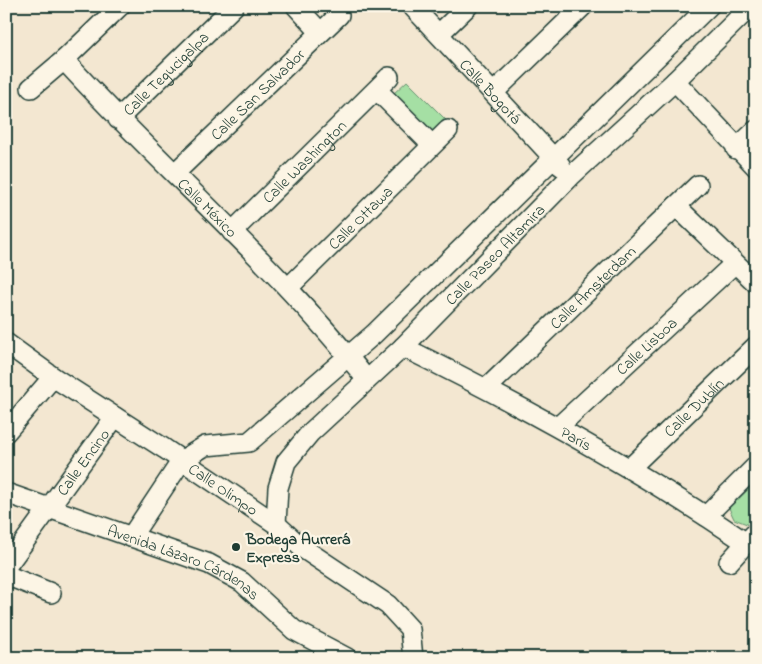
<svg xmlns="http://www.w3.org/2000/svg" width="762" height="664" font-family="'Indie Flower',sans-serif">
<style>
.grass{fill:#a5dfa4;stroke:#628e6c}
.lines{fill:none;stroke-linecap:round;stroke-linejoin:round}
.minor-casing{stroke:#1f3d34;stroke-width:22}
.minor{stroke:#fcf5e5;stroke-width:19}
.poi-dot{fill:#1f3d34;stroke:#fcf5e5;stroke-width:2}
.labels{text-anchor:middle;stroke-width:4.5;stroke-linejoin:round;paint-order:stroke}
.street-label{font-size:16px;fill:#1f3d34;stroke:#fcf5e5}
.poi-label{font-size:16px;font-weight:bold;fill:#1f3d34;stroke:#fcf5e5;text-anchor:start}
</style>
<rect width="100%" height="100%" fill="#f3e7d1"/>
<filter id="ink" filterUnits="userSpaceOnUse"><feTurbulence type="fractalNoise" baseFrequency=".02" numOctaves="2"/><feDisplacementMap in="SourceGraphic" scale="10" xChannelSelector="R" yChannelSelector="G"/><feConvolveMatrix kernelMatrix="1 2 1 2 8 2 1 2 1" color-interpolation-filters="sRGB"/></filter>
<g filter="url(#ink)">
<path class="grass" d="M407 81 446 120 429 135 393 94Z
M756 482V521L752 526 734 519 729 508Z"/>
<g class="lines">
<defs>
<g id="minor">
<path d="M296 6 320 32"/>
<path id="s1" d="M412 6 561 166"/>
<path d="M439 34 468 6"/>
<path id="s2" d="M64 60C163 169 276 264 367 380"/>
<path d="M675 81 756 167"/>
<path d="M31 88 64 60 120 6"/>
<path d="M378 91 432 145"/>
<path d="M494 92 583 6"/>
<path id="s3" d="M118 119 234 6"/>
<path d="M736 149 756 130"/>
<path id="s4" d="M175 173 339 15"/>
<path d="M676 206 756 283"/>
<path id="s5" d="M232 232 389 77"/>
<path id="s6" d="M288 288 448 130"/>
<path id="s7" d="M6 343 53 377 165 449 276 524 301 547 388 605 410 629 413 658"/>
<path id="s8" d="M403 347C521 405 636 468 745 542"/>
<path id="s9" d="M487 388 698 185"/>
<path id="s10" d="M558 427 734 264"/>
<path d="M6 432 53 377"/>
<path id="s11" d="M630 468 756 346"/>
<path id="s12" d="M6 493 209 564 242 582 294 630 347 658"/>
<path d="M706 516 756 466"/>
<path id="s13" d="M276 524 278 488 286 462 310 433 403 347 571 176 675 81 751 6"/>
<path d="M131 537 182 460 205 446 249 442 374 334 709 6"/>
<path d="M729 562 756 532"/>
<path id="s14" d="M6 567 115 417"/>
<path d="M6 575 51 593"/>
</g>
</defs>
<use href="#minor" class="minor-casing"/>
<use href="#minor" class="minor"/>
</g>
</g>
<circle class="poi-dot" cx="236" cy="547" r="5"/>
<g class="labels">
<g class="street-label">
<text dy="6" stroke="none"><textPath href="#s3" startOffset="66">Calle Tegucigalpa</textPath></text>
<text dy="6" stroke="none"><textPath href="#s1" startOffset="116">Calle Bogotá</textPath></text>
<text dy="6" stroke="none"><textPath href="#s4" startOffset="114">Calle San Salvador</textPath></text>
<text dy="6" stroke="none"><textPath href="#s5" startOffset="101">Calle Washington</textPath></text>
<text dy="6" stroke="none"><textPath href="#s2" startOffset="206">Calle México</textPath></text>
<text dy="6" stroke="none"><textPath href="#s6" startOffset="101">Calle Ottawa</textPath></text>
<text dy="6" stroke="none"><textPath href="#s13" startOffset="358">Calle Paseo Altamira</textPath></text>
<text dy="6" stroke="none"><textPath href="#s9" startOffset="146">Calle Amsterdam</textPath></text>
<text dy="6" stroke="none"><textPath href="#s10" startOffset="120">Calle Lisboa</textPath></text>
<text dy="6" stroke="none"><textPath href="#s11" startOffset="88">Calle Dublín</textPath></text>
<text dy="6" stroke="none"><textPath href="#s8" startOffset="196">París</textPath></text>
<text dy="6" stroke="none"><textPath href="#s14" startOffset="130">Calle Encino</textPath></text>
<text dy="6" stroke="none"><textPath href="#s7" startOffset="262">Calle Olimpo</textPath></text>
<text dy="6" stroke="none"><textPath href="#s12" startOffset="191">Avenida Lázaro Cárdenas</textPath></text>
</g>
<g class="poi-label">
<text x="246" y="544">Bodega Aurrerá<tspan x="246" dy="18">Express</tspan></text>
</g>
</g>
<rect width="762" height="664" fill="none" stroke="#fcf5e5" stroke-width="25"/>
<rect x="12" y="12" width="737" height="639" fill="none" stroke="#1f3d34" stroke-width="2" filter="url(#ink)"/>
</svg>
